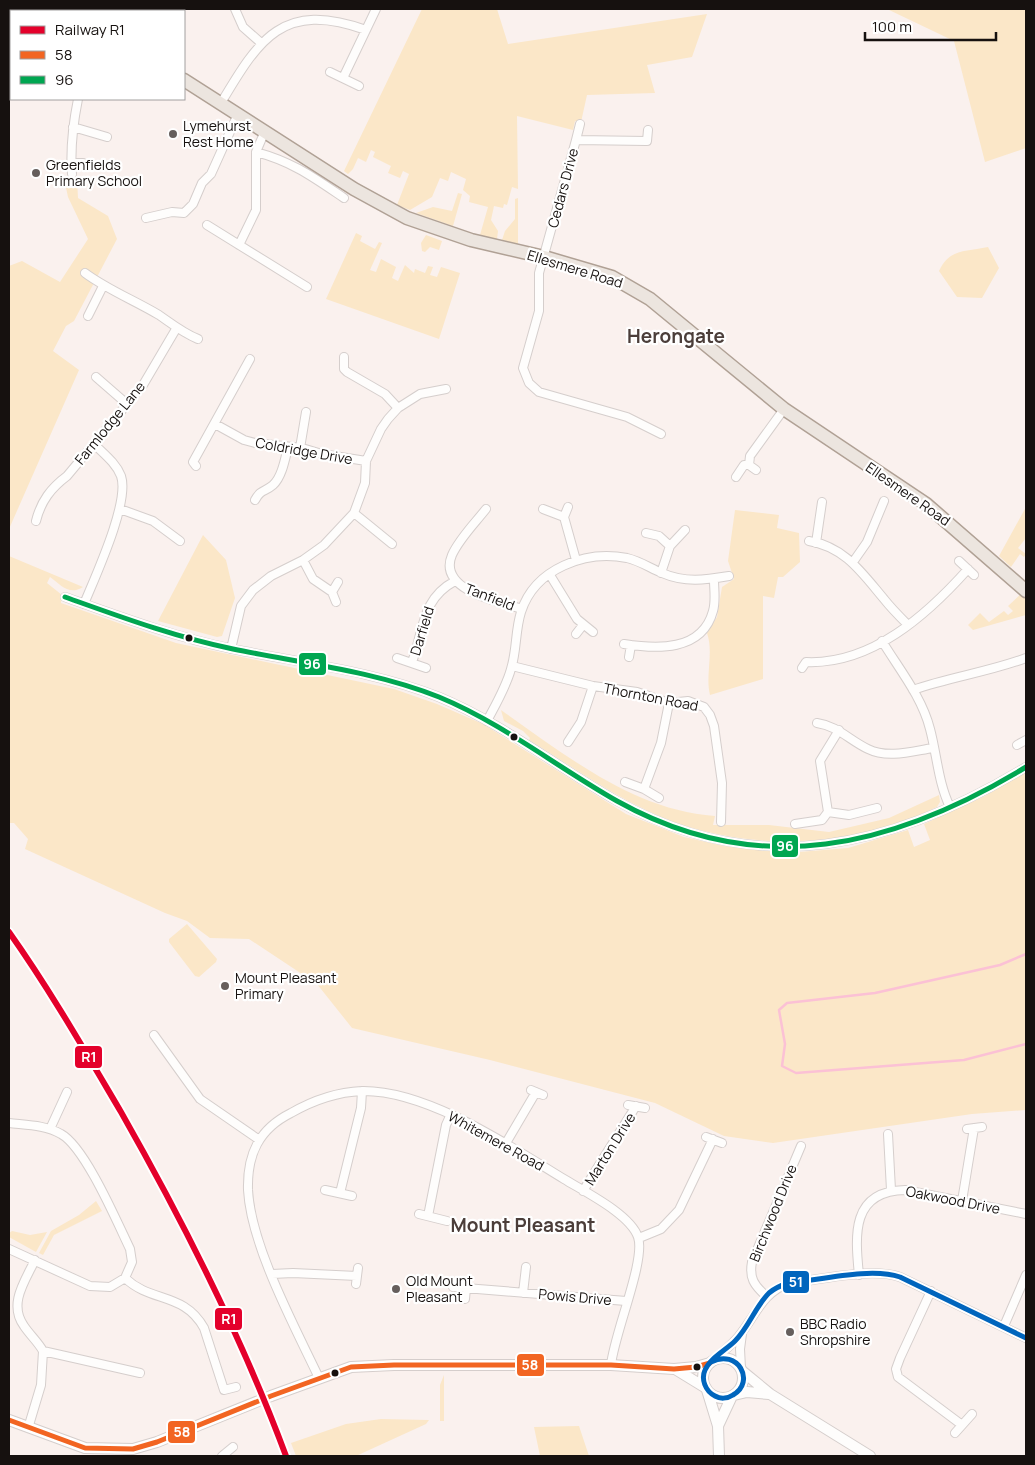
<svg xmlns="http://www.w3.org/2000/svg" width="1035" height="1465" font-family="Manrope,sans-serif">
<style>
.green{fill:#fbe7c8}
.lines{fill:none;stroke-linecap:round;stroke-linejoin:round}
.stream{stroke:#fbc1d5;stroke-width:2.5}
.minor-casing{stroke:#d5cecc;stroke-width:10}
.tertiary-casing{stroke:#d5cecc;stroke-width:12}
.primary-casing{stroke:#b0a195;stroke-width:15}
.minor{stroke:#fefdfc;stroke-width:8}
.tertiary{stroke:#fefdfc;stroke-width:10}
.primary{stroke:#ece5df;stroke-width:12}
.bus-1-casing{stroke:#fff;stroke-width:9}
.bus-2-casing{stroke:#fff;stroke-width:9}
.bus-3-casing{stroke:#fff;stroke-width:9}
.bus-1{stroke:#f26522;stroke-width:5}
.bus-2{stroke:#00a651;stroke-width:5}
.bus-3{stroke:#0065bd;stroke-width:5}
.rail-1-casing{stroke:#fff;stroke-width:10}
.rail-1{stroke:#e4002b;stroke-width:6}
.poi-dot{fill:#665f5d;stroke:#fff;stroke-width:2}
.bus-dot{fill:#16110f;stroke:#fff;stroke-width:2}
.labels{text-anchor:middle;stroke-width:4.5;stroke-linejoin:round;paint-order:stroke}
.poi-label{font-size:14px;fill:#16110f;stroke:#fff;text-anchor:start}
.street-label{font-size:14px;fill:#16110f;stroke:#fff}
.district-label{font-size:19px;font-weight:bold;fill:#4b3e3a;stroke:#fff}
.line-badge{stroke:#fff;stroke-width:2}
.badge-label{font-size:14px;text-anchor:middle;font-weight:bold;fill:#fff}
</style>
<rect width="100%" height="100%" fill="#faf1ee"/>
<path class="green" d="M94 9H135L134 11H97Z
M422 9H497L508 44 707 14 692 57 647 65 655 93 587 95 581 122 575 121 573 130 517 116 518 189 512 187 507 205 504 204 503 208 494 206 491 220 498 231 497 239 480 235 488 207 469 202 470 196 463 190 466 179 451 172 448 181 440 178 432 197 410 210 397 205 409 174 403 171 400 178 388 173 391 166 373 157 375 152 371 150 366 162 358 158 353 169 348 174 344 171Z
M887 9H1026V148L985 162 954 41Z
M77 179 78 198 108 216 117 239 74 321 66 326 53 351 79 370 9 529V266L22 261 60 282 88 239 68 197 65 183Z
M458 193 462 194 453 226 416 213 433 207 452 211Z
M518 198V244L502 240 505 231 515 219V199Z
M356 233 362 236 360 241 375 249 379 242 382 243 370 270 376 272 381 259 396 267 392 278 398 281 405 265 414 273 415 269 425 273 428 266 433 267 430 275 437 277 441 267 460 273 439 339 326 299Z
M426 235 442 241 439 250 430 247 425 252 422 251 421 243Z
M988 247 999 268 982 298 957 297 939 271C950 248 965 252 988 247Z
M1026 507V538L1018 548 1026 554 1024 557 1020 554 1011 567 999 556Z
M735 510 779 515 777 528 799 533 800 562 783 577H778L774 598 763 596V679L710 695C705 675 714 653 707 633L717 617 722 587 734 579 728 561Z
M203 535 226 560 235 598 222 636 217 637 158 621Z
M9 556 83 587C69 596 61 585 50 577L47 583 62 595 61 603 176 643 394 689 437 704 483 724 626 814 684 837 724 846 787 853 848 848 908 830 914 847 930 840 924 824 985 796 1026 772V1110L972 1114 773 1143 724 1136 655 1103 490 1060 352 1028 317 984 249 939 210 938 187 921 165 913 25 849 28 839 14 823H9Z
M1022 593 1026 599V615L973 630 968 625 980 613 989 622 1004 611 1008 615 1013 611 1008 606Z
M501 710C567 756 633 810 715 816L713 825H769L829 832 889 818 939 795 940 802 937 807C923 813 909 820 895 824 825 848 744 847 674 822 623 803 576 769 529 740L530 738 523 731 504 721Z
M187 924 217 959 216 962 199 977 195 976 169 942V939Z
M96 1201 102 1211 54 1235 43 1255 39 1253 51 1231 79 1215Z
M12 1231 30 1235 47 1232 36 1252 9 1237V1233Z
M444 1375V1421H440V1385Z
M381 1419 429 1420 426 1424 356 1456H296L291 1443 346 1424Z
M579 1426 589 1456H540L534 1427Z"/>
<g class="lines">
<path class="stream" d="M1026 954 1000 965 875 993 787 1003 779 1010 785 1044 782 1066 796 1073 964 1060 1026 1044"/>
<defs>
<path id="minor" d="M235 9 243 27 260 42
M330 72 359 86
M343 78 376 9
M221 103C259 39 283 0 366 30
M73 127 107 137
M648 130 647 141 576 140 539 273V311L523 368 529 383 539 392 627 417 661 434
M576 140 580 124
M256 152C293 162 313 177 344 198
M71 163H83
M72 174C70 148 73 124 78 99
M146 218 172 212 184 213 193 204 202 183 211 174 238 114
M207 225 307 287
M239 245 256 210V152L265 131
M85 273C108 290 134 300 159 315 172 324 183 333 198 339
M88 316 103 286
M344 357V369L347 372 385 394 398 408
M96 377 127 404
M215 424 244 440 255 443 302 448 322 454 366 461
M300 448 306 412
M196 466 193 462 250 359
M756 470 749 465 750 456 784 409
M736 477 744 465H749
M255 500C261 489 265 492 273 485 282 477 285 459 288 447
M568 507 564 517 576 560
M120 509 153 521 180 541
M486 509C475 523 459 539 452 555 437 590 499 602 522 609
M543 509 564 517
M354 513 392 544
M36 521C41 501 51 488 67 476L143 385 176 329
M646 533 659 536 670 546
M809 541C845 547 862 573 884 599 891 608 900 617 908 625
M816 543 822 502
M303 560 313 579 332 592 336 602
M959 561 974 575
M853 562 867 542 884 501
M661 573 670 546 685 530
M550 575 577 619 593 632
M332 592 338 582
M65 597C121 617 175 637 233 649 301 663 374 671 439 697 502 723 557 767 617 801 760 881 894 847 1026 767
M84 604C95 577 130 502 121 476 116 463 104 454 94 444
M576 634 583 625
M882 641C899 669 922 697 930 729 937 755 938 782 950 807
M624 644C656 649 702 652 713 611 716 601 714 590 714 580
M231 649 241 606 253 590 271 576 303 560 324 545 354 513 365 483 366 461 381 429 388 419 398 408 420 394 446 389
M629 657 631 645
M397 658 426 668
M412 662C424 630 421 599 455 581
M512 666 593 686 637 692 669 703 688 701 704 707 710 715 714 726 722 783 721 822
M802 668 806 662C871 665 927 615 968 569
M913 690C950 677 989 672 1026 658
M487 721C496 704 506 687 511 669 517 650 515 631 521 612 535 568 586 550 627 558 640 561 650 568 662 573 685 583 705 580 729 576
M817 723C838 726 849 740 868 749 888 759 913 751 933 748
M568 742 581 722 593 686
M1017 745 1026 740
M625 782 644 789 659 798
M644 789 661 743 669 703
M828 812 849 815 877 808
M795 824 822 820 828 812 820 761 839 730
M154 1035 200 1099 258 1139
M531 1090 543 1095
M628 1105 645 1108
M9 1123C26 1125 46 1125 61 1134 85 1147 117 1222 130 1249L132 1262 125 1278
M50 1129 67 1092
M967 1129 982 1127
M888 1134 891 1190
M706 1137 722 1143
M506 1143 536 1092
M325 1190 352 1196
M583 1191 636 1106
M340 1193 361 1108 362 1091
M962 1201 974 1128
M419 1214 447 1221
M428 1216 446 1125 451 1114
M639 1238 661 1229 679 1210 713 1139
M9 1249 90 1286 110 1287 125 1278C151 1303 184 1292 204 1328L224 1390 236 1387
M272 1274 293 1273 357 1276
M859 1275C855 1235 851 1191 905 1190L1026 1214
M356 1284 358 1268
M453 1287 626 1301
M931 1291 900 1358 896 1369 898 1377 962 1425
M523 1293 526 1267
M766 1296C754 1285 749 1278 752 1262L801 1146
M465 1299 466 1288
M1004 1326 1026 1275
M43 1351 140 1373
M711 1362C722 1352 734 1344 742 1332 757 1312 764 1292 789 1283 820 1280 871 1267 900 1277L1026 1338
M741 1368 740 1349 742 1334
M319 1378C295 1327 251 1246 248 1190 247 1154 259 1129 291 1113 312 1101 338 1092 362 1091 427 1090 510 1146 564 1179 585 1192 630 1214 638 1237 646 1260 614 1334 611 1365
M29 1425 41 1385 43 1351C38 1342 30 1335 24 1326 8 1304 25 1281 35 1260
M955 1433 972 1414
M222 1456 233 1447"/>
<path id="tertiary" d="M703 1378a20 20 0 1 1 40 0a20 20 0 1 1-40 0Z
M675 1369 706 1388
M742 1371 770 1394 870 1456
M707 1390 718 1426 719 1456
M734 1395 747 1392 769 1394
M9 1420 85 1448 133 1449 157 1442 271 1396 351 1367 394 1365H611L674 1369 696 1367 710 1363
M718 1426 732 1396"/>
<path id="primary" d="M80 9 84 11
M184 80 354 189 407 218 471 240 544 257 612 277 650 299 784 409 926 504 1026 591"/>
</defs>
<use href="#minor" class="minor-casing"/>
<use href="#tertiary" class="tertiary-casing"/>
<use href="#primary" class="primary-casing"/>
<use href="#minor" class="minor"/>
<use href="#tertiary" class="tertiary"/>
<use href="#primary" class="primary"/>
<defs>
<path id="bus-1" d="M9 1420 85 1448 133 1449 157 1442 271 1396 351 1367 394 1365H611L674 1369 696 1367 710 1363"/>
<path id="bus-2" d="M65 597C121 617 175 637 233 649 301 663 374 671 439 697 502 723 557 767 617 801 760 881 894 847 1026 767"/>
<path id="bus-3" d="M711 1362C738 1348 756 1382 733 1395 727 1399 720 1399 715 1396 705 1391 701 1379 705 1370 710 1358 726 1350 735 1341 749 1327 755 1307 769 1293 775 1288 782 1285 789 1283 820 1280 871 1267 900 1277L1026 1338"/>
</defs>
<use href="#bus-1" class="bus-1-casing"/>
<use href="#bus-2" class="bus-2-casing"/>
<use href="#bus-3" class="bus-3-casing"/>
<use href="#bus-1" class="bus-1"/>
<use href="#bus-2" class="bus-2"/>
<use href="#bus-3" class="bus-3"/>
<defs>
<path id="rail-1" d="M9 932C50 990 85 1051 121 1112 184 1223 242 1337 286 1456"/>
</defs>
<use href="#rail-1" class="rail-1-casing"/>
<use href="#rail-1" class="rail-1"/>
</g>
<g class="poi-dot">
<circle cx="173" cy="134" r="5"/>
<circle cx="36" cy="173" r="5"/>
<circle cx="225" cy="986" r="5"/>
<circle cx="396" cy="1289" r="5"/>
<circle cx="790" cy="1332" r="5"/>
</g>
<g class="bus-dot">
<circle cx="189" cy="638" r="4.5"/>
<circle cx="514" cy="737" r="4.5"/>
<circle cx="697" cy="1367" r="4.5"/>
<circle cx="335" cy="1373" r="4.5"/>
</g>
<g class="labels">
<g class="poi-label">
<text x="183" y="131">Lymehurst<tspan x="183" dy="16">Rest Home</tspan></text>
<text x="46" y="170">Greenfields<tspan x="46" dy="16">Primary School</tspan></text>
<text x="235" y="983">Mount Pleasant<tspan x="235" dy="16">Primary</tspan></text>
<text x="406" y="1286">Old Mount<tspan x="406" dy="16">Pleasant</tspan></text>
<text x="800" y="1329">BBC Radio<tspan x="800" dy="16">Shropshire</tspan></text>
</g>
<g class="street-label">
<text transform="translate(563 188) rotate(-75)" y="5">Cedars Drive</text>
<text transform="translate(575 269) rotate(17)" y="5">Ellesmere Road</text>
<text transform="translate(110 423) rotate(-51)" y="5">Farmlodge Lane</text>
<text transform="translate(304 451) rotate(10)" y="5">Coldridge Drive</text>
<text transform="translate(908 494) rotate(35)" y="5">Ellesmere Road</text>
<text transform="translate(490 597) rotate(21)" y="5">Tanfield</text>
<text transform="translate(422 631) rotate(-73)" y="5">Darfield</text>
<text transform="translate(651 697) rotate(11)" y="5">Thornton Road</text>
<text transform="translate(496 1141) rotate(29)" y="5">Whitemere Road</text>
<text transform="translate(610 1149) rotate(-58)" y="5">Marton Drive</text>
<text transform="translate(953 1200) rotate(11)" y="5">Oakwood Drive</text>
<text transform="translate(773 1213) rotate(-68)" y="5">Birchwood Drive</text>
<text transform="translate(575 1297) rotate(5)" y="5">Powis Drive</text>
</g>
<g class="district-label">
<text x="676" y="343">Herongate</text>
<text x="523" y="1232">Mount Pleasant</text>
</g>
</g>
<g class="line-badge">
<rect x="298" y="652" width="29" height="24" rx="5" fill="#00a651"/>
<rect x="771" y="834" width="28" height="24" rx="5" fill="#00a651"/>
<rect x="74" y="1045" width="29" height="24" rx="5" fill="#e4002b"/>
<rect x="782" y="1270" width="28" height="24" rx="5" fill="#0065bd"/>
<rect x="214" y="1307" width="29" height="24" rx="5" fill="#e4002b"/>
<rect x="516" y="1353" width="29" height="24" rx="5" fill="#f26522"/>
<rect x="167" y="1420" width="29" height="24" rx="5" fill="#f26522"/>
</g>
<g class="badge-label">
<text x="312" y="669">96</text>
<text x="785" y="851">96</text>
<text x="89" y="1062">R1</text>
<text x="796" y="1287">51</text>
<text x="229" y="1324">R1</text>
<text x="530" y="1370">58</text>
<text x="182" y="1437">58</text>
</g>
<rect width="1035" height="1465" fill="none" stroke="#16110f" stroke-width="20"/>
<rect x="10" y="10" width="175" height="90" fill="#ffffff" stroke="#a2a09f"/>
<rect x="20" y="26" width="25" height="8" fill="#e4002b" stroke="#a2a09f"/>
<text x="55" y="35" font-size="15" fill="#16110f">Railway R1</text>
<rect x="20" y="51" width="25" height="8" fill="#f26522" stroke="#a2a09f"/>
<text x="55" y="60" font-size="15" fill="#16110f">58</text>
<rect x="20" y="76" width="25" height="8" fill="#00a651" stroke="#a2a09f"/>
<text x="55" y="85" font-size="15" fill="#16110f">96</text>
<path d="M865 32v8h131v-8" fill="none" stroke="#16110f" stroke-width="2.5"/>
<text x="872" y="32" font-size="15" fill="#16110f" stroke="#ffffff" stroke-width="4" paint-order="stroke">100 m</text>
</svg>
